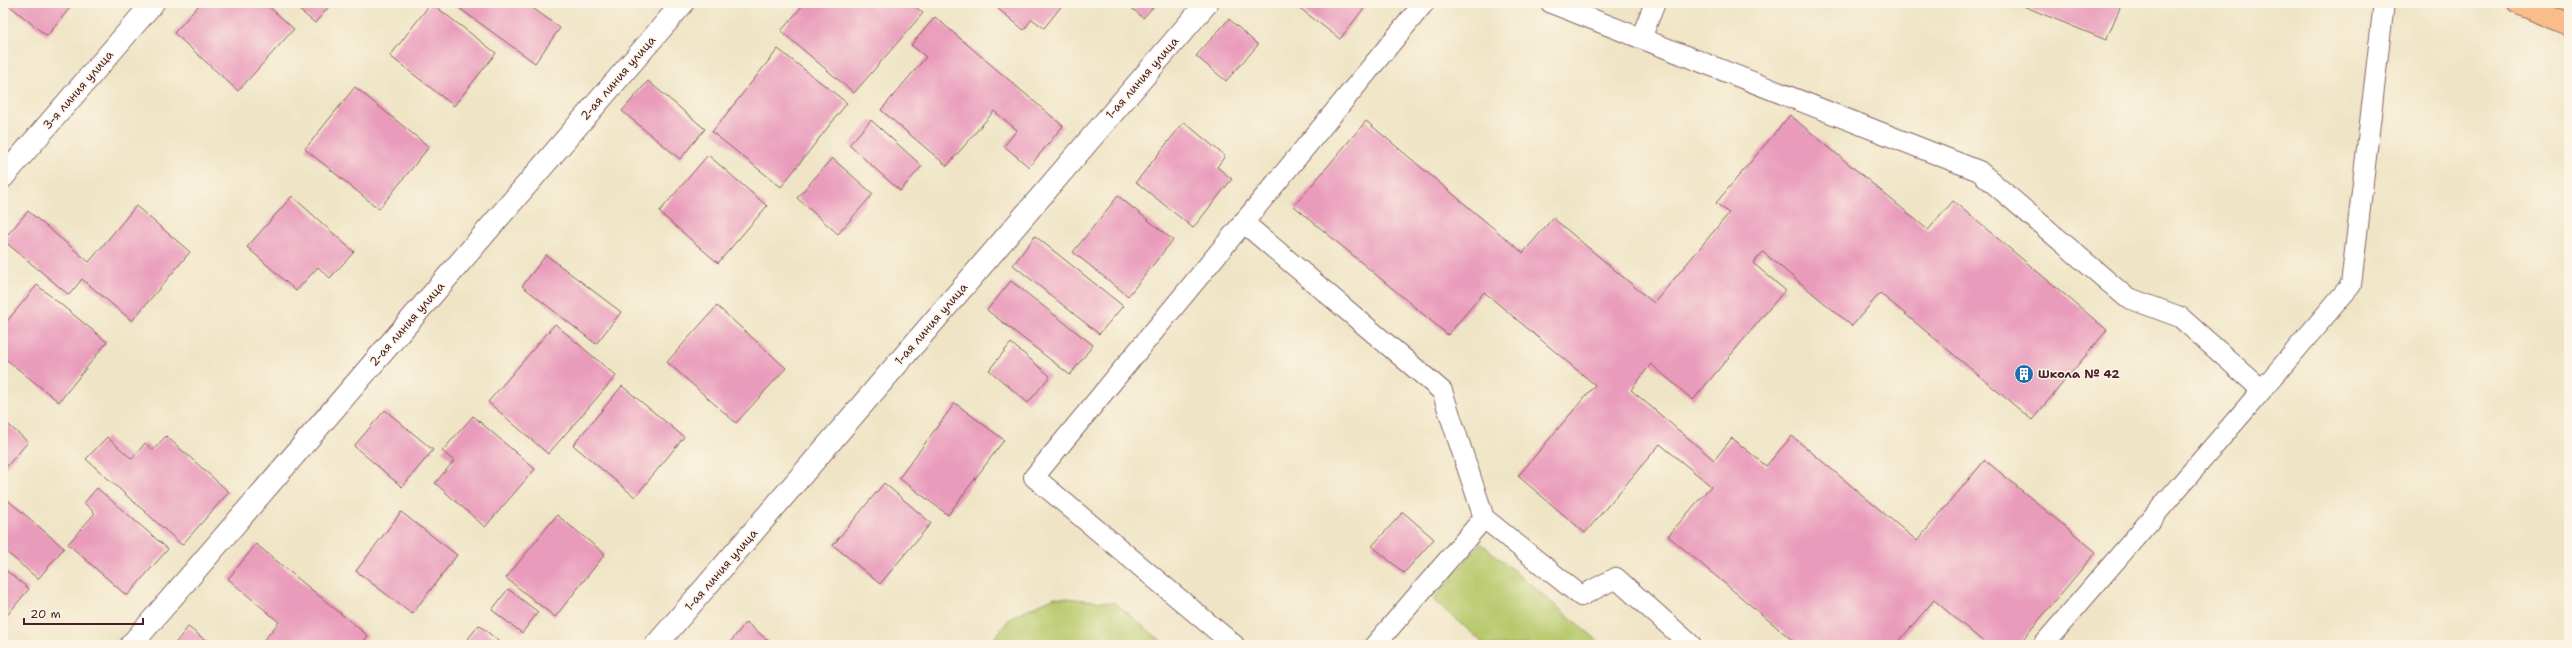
<svg xmlns="http://www.w3.org/2000/svg" width="2572" height="648" font-family="'Shantell Sans',sans-serif">
<style>
.green{fill:#b8c96c;stroke:#81744c}
.building{fill:#e99bbb}
.lines{fill:none;stroke-linecap:round;stroke-linejoin:round}
.service-casing{stroke:#846461;stroke-width:22}
.minor-casing{stroke:#846461;stroke-width:24}
.primary-casing{stroke:#846461;stroke-width:24}
.service{stroke:#fff;stroke-width:20}
.minor{stroke:#fff;stroke-width:22}
.primary{stroke:#fabc8b;stroke-width:22}
.labels{text-anchor:middle;stroke-width:3;stroke-linejoin:round;paint-order:stroke}
.street-label{font-size:12px;fill:#4a1f2b;stroke:#fcf5e5}
.poi-label{font-size:12px;font-weight:bold;fill:#4a1f2b;stroke:#fcf5e5;text-anchor:start}
</style>
<rect width="100%" height="100%" fill="#fcf5e5"/>
<filter id="ink" filterUnits="userSpaceOnUse"><feTurbulence type="fractalNoise" baseFrequency=".025" numOctaves="2"/><feDisplacementMap in="SourceGraphic" scale="8" xChannelSelector="R" yChannelSelector="G"/><feConvolveMatrix kernelMatrix="1 2 1 2 8 2 1 2 1" color-interpolation-filters="sRGB"/></filter>
<filter id="wash" filterUnits="userSpaceOnUse"><feTurbulence type="fractalNoise" baseFrequency=".012" numOctaves="4" result="noise"/><feDisplacementMap in="SourceGraphic" scale="16" xChannelSelector="R" yChannelSelector="G"/><feGaussianBlur stdDeviation="0.9" result="paint"/><feColorMatrix in="noise" values="0 0 0 0 0 0 0 0 0 0 0 0 0 0 0 0 0 1.4 0 .05"/><feComposite in="paint" operator="in"/></filter>
<g filter="url(#wash)">
<rect width="100%" height="100%" fill="#efe5c6"/>
<path class="green" d="M1481 543 1603 645H1486L1433 600Z
M1055 597 1115 603 1166 645H989L1011 617Z"/>
<g id="blocks">
<path class="building" d="M6 3H74L47 36Z
M201 3H211L214 6 217 3H265L294 29 238 91 174 33Z
M291 3H332L315 23Z
M431 3 496 53 454 106 390 56Z
M452 3H526L560 28 535 63Z
M805 3H911L923 13 854 93 781 31Z
M991 3H1064L1044 28 1032 19 1024 30Z
M1126 3H1157L1143 18Z
M1293 3H1368L1340 39Z
M2016 3H2122L2106 40Z
M935 17 1063 126 1029 167 1004 146 1017 130 994 111 947 166 881 110 926 57 911 45Z
M1229 19 1258 45 1226 81 1196 56Z
M778 49 847 103 781 187 712 132Z
M648 81 705 129 680 159 622 111Z
M355 87 429 147 379 209 305 149Z
M1790 115 1928 230 1953 201 2107 330 2032 420 1880 293 1852 326 1763 252 1753 263 1785 290 1693 400 1651 364 1631 390 1714 460 1732 438 1766 466 1792 436 1917 541 1985 460 2096 552 2018 645H1987L1934 600 1896 645H1798L1668 536 1711 486 1660 444 1585 533 1518 476 1595 385 1484 292 1448 335 1294 206 1366 121 1523 253 1553 218 1654 303 1729 213 1716 203Z
M871 120 922 166 900 191 849 145Z
M1184 122 1225 156 1217 167 1232 179 1193 228 1136 182Z
M708 155 767 206 718 263 659 212Z
M832 158 873 194 838 234 797 198Z
M292 196 354 252 330 278 318 267 296 291 247 247Z
M1118 196 1173 240 1128 296 1073 252Z
M136 206 190 252 132 321 82 279 69 295 3 240 28 211 89 262Z
M1035 236 1123 306 1099 334 1013 265Z
M546 255 621 312 596 344 522 286Z
M1011 281 1093 345 1070 375 987 310Z
M37 285 107 342 59 402 3 357V326Z
M717 306 786 368 736 423 667 362Z
M555 324 616 376 548 454 488 402Z
M1011 343 1050 376 1028 403 989 370Z
M622 386 684 437 635 497 573 445Z
M955 403 1004 440 948 515 899 478Z
M385 410 433 450 402 487 354 446Z
M473 416 535 469 485 527 435 483 454 461 442 451Z
M3 420 28 442 3 471Z
M166 436 229 492 182 545 86 459 107 437 132 459 145 443 153 450Z
M884 483 931 523 880 584 833 545Z
M97 488 168 549 127 596 68 544 95 513 84 503Z
M3 496 64 548 38 579 3 549Z
M401 512 457 555 412 614 356 571Z
M1403 512 1434 539 1404 573 1372 546Z
M557 515 605 554 555 617 506 578Z
M256 544 368 636 360 645H260L279 622 228 579Z
M3 568 29 589 3 620Z
M508 589 538 612 522 633 492 610Z
M746 622 773 645H728Z
M479 625 503 645H463Z
M188 627 212 645H174Z"/>
</g>
</g>
<g filter="url(#ink)">
<use href="#blocks" fill-opacity="0" stroke="#846461" stroke-width="1"/>
<g class="lines">
<defs>
<path id="service" d="M1551 3 1979 171 2126 297 2180 317 2262 390 2351 285 2384 3
M1641 38 1655 3
M1243 222 1442 391 1484 518 1581 596 1616 578 1691 645
M1234 645 1034 477 1424 3
M1375 645 1484 518
M2043 645 2262 390"/>
<path id="minor" d="M3 177 153 3
M131 645 683 3
M656 645 1207 3"/>
<path id="primary" d="M2518 3 2569 24"/>
</defs>
<use href="#service" class="service-casing"/>
<use href="#minor" class="minor-casing"/>
<use href="#primary" class="primary-casing"/>
<use href="#service" class="service"/>
<use href="#minor" class="minor"/>
<use href="#primary" class="primary"/>
</g>
</g>
<defs>
<symbol id="building-disc" viewBox="-11 -11 22 22"><circle r="9.5" fill="#1f6fb2" stroke="#fcf5e5"/><path d="M-4-6H4V6H1V3H-1V6H-4ZM-2.5-4.3h1.7v1.8h-1.7ZM.8-4.3h1.7v1.8H.8ZM-2.5-1h1.7V.8h-1.7ZM.8-1h1.7V.8H.8Z" fill="#fff"/></symbol>
</defs>
<g fill-rule="evenodd">
<use href="#building-disc" x="2013" y="363" width="22" height="22"/>
</g>
<g class="labels">
<g class="street-label">
<text transform="translate(618 78) rotate(-49)" y="4">2-ая линия улица</text>
<text transform="translate(1142 78) rotate(-49)" y="4">1-ая линия улица</text>
<text transform="translate(78 90) rotate(-49)" y="4">3-я линия улица</text>
<text transform="translate(407 324) rotate(-49)" y="4">2-ая линия улица</text>
<text transform="translate(931 324) rotate(-49)" y="4">1-ая линия улица</text>
<text transform="translate(721 570) rotate(-49)" y="4">1-ая линия улица</text>
</g>
<g class="poi-label">
<text x="2038" y="378">Школа № 42</text>
</g>
</g>
<rect width="2572" height="648" fill="none" stroke="#fcf5e5" stroke-width="16"/>
<path d="M24 618v6h119v-6" fill="none" stroke="#4a1f2b" stroke-width="2"/>
<text x="30" y="618" font-size="12" fill="#4a1f2b" stroke="#fcf5e5" stroke-width="3" paint-order="stroke">20 m</text>
</svg>
